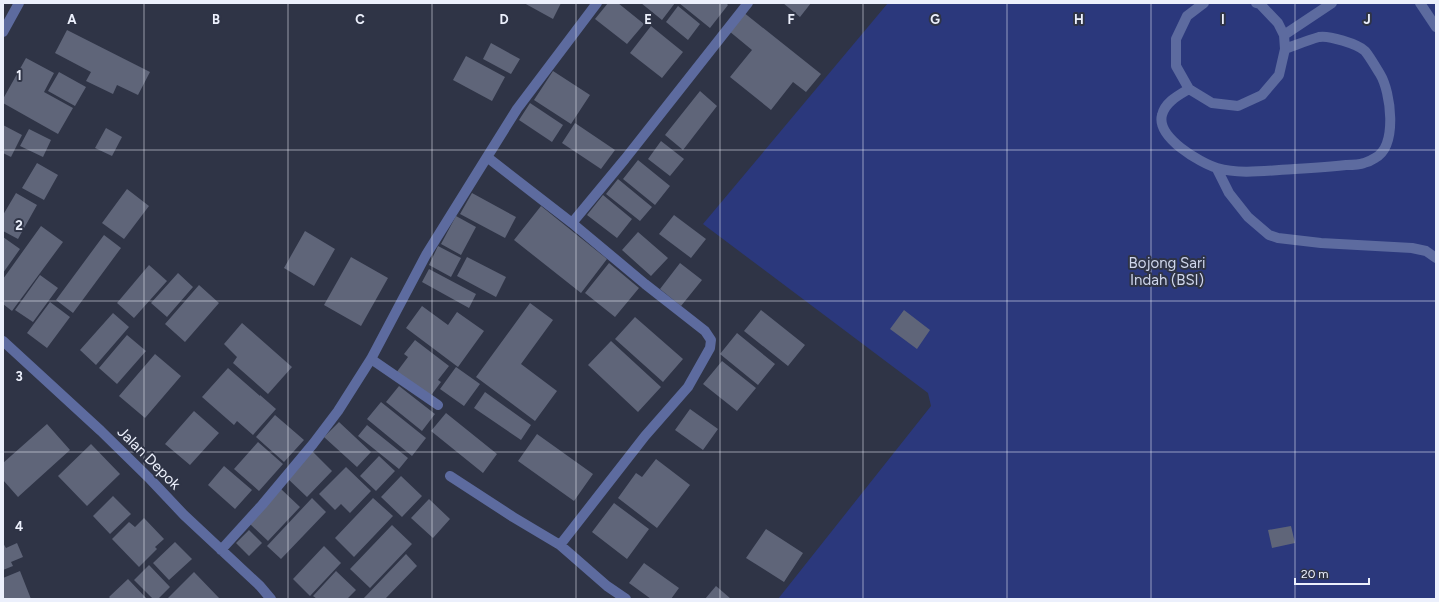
<svg xmlns="http://www.w3.org/2000/svg" width="1439" height="602" font-family="Figtree,sans-serif">
<style>
.green{fill:#2b387c}
.building{fill:#5f6579}
.lines{fill:none;stroke-linecap:round;stroke-linejoin:round}
.minor{stroke:#5d6b9f;stroke-width:10}
.grid{fill:none;stroke:#ecf0fc;stroke-width:1;stroke-opacity:0.55}
.labels{text-anchor:middle;stroke-width:4;stroke-linejoin:round;paint-order:stroke}
.park-label{font-size:15px;fill:#cfd6ec;stroke:#2f3446}
.street-label{font-size:15px;fill:#ecf0fc;stroke:#2f3446}
.grid-label{font-size:13px;text-anchor:middle;font-weight:bold;fill:#ecf0fc;stroke:#2f3446;stroke-width:4;stroke-linejoin:round;paint-order:stroke}
</style>
<rect width="100%" height="100%" fill="#2f3446"/>
<path class="green" d="M888 3H1436V599H778L931 406 928 393 703 224Z"/>
<path class="building" d="M524 3H561L553 19Z
M608 3H618L644 24 627 44 595 19Z
M641 3H675L662 20Z
M679 3H726L728 5 710 28Z
M783 3H811L800 17Z
M678 6 700 24 688 40 666 22Z
M743 12 821 74 806 92 793 82 771 110 730 77 752 50 729 31Z
M651 26 683 52 662 78 630 53Z
M67 30 150 72 138 95 117 85 113 94 86 81 91 72 55 53Z
M491 43 520 59 511 74 483 59Z
M466 56 505 77 492 101 453 80Z
M26 58 54 73 44 92 73 108 58 134 3 103V99Z
M553 71 590 95 571 124 534 100Z
M59 72 86 87 75 106 48 91Z
M700 91 717 106 683 150 665 135Z
M530 103 563 125 552 142 519 120Z
M575 123 615 150 601 169 562 143Z
M3 125 22 135 11 157 3 153Z
M106 128 122 137 112 156 95 148Z
M29 129 51 140 43 157 20 146Z
M661 141 684 159 670 176 648 159Z
M638 160 670 186 655 205 623 179Z
M37 163 58 175 44 200 22 188Z
M618 179 652 207 640 221 606 194Z
M127 189 149 206 124 239 102 223Z
M16 193 37 205 18 239 3 231V215Z
M472 193 516 217 505 238 460 214Z
M603 195 632 219 617 238 587 215Z
M541 206 607 259 581 293 514 240Z
M674 215 706 239 691 258 659 234Z
M456 216 476 227 461 255 441 244Z
M41 226 63 242 12 311 3 304V279Z
M305 231 335 249 314 286 284 268Z
M638 232 668 258 651 276 622 250Z
M104 235 121 248 73 313 56 300Z
M3 237 20 249 3 273Z
M438 246 461 258 451 277 429 265Z
M351 257 388 278 361 326 324 305Z
M467 257 506 277 496 297 457 276Z
M609 263 639 288 615 317 585 293Z
M680 263 702 280 681 306 660 289Z
M149 265 167 281 134 318 117 303Z
M429 269 476 294 469 308 422 282Z
M178 273 193 287 167 317 151 303Z
M40 275 58 288 33 322 15 310Z
M199 285 219 303 185 342 165 324Z
M50 302 70 317 47 348 27 333Z
M530 303 553 320 521 364 557 391 535 421 476 377Z
M422 306 448 325 457 312 484 331 458 367 406 328Z
M761 310 805 345 788 366 744 331Z
M904 310 930 330 917 349 890 329Z
M113 313 129 327 96 365 80 350Z
M635 317 683 359 663 382 615 339Z
M242 323 292 367 268 394 233 363 237 357 224 344Z
M737 333 775 364 758 385 720 354Z
M127 335 146 351 117 384 99 368Z
M415 340 449 366 438 380 441 382 429 398 396 373 408 357 404 354Z
M611 341 661 387 638 412 588 365Z
M155 354 181 376 145 418 119 396Z
M722 361 756 388 737 411 703 384Z
M456 367 480 384 464 406 440 389Z
M228 368 260 396V395L276 409 253 435 237 421 234 425 202 397Z
M399 386 435 414 422 431 386 402Z
M485 392 531 425 521 440 474 408Z
M381 402 426 438 412 456 367 419Z
M690 409 718 429 703 450 675 430Z
M194 411 219 433 190 465 165 444Z
M446 413 497 454 483 473 431 431Z
M275 415 304 440 284 462 256 437Z
M339 422 371 452 357 467 324 437Z
M47 424 70 450 18 497 3 480V463Z
M367 425 408 458 399 469 358 436Z
M537 434 593 474 574 501 518 461Z
M258 442 283 464 259 491 234 469Z
M91 444 120 474 87 506 58 476Z
M312 451 332 471 307 497 287 478Z
M379 456 395 471 376 491 360 476Z
M656 459 690 485 657 528 618 498 636 473 642 477Z
M224 466 252 490 235 509 208 485Z
M346 467 371 491 350 513 341 504 335 510 319 494Z
M401 476 422 496 402 517 381 497Z
M281 489 300 507 268 541 249 523Z
M113 496 131 514 110 534 93 516Z
M312 498 326 512 281 559 267 546Z
M373 498 393 516 354 557 335 538Z
M429 499 450 519 433 538 411 518Z
M614 503 649 529 627 559 592 532Z
M144 518 164 539 155 547 157 549 139 567 112 539 129 522 135 527Z
M392 525 412 544 370 588 350 569Z
M1291 526 1295 543 1272 548 1268 530Z
M766 529 803 553 784 582 746 558Z
M249 530 262 543 249 556 236 543Z
M175 542 192 559 169 580 153 563Z
M3 543 6 548 17 543 23 557 11 562 13 566 3 570Z
M324 546 341 563 310 596 293 579Z
M406 554 417 566 385 599H363Z
M644 563 679 588 671 599H651L629 583Z
M149 565 170 587 158 599H153L134 580Z
M20 571 31 599H3V578Z
M336 571 356 590 347 599H317L313 596Z
M194 572 220 599H167Z
M128 579 147 599H111L109 597Z
M716 586 731 599H705Z"/>
<g class="lines">
<path class="minor" d="M1204 3 1187 16 1176 39V66L1189 89 1212 103 1238 106 1262 95 1279 75 1285 49 1284 35 1278 23 1260 4 1256 3
M1420 3 1436 27
M3 32 19 3
M1284 35 1332 3
M1189 89C1179 95 1165 102 1162 115 1156 137 1200 163 1217 168 1241 175 1270 170 1295 169 1312 168 1329 167 1346 165 1352 165 1359 165 1364 163 1368 162 1372 160 1375 158 1398 146 1391 92 1380 74 1375 66 1370 57 1365 51 1358 44 1328 35 1319 37 1308 40 1296 45 1285 49
M487 157 572 223
M1217 169 1229 193 1248 217 1269 235 1278 238 1321 243 1412 248 1426 251 1436 258
M3 341 101 431 150 479 184 515 260 586 271 599
M371 359 438 405
M450 476 513 517 560 545 607 586 626 599
M560 545 645 436 688 387 710 348 711 340 705 331 645 284 572 223 625 159 748 3
M221 550 262 505 313 444 338 411 371 359 426 255 487 157 517 109 597 3"/>
</g>
<path class="grid" d="M144 3V599M288 3V599M432 3V599M576 3V599M720 3V599M863 3V599M1007 3V599M1151 3V599M1295 3V599M3 150H1436M3 301H1436M3 452H1436"/>
<g class="labels">
<g class="park-label">
<text x="1167" y="268">Bojong Sari<tspan x="1167" dy="17">Indah (BSI)</tspan></text>
</g>
<g class="street-label">
<text transform="translate(149 458) rotate(45)" y="5">Jalan Depok</text>
</g>
</g>
<g class="grid-label">
<text x="72" y="24">A</text>
<text x="216" y="24">B</text>
<text x="360" y="24">C</text>
<text x="504" y="24">D</text>
<text x="648" y="24">E</text>
<text x="791" y="24">F</text>
<text x="935" y="24">G</text>
<text x="1079" y="24">H</text>
<text x="1223" y="24">I</text>
<text x="1367" y="24">J</text>
<text x="19" y="80">1</text>
<text x="19" y="230">2</text>
<text x="19" y="381">3</text>
<text x="19" y="531">4</text>
</g>
<rect width="1439" height="602" fill="none" stroke="#ecf0fc" stroke-width="8"/>
<path d="M1295 578v6h74v-6" fill="none" stroke="#ecf0fc" stroke-width="2"/>
<text x="1301" y="578" font-size="12" fill="#ecf0fc" stroke="#2f3446" stroke-width="3" paint-order="stroke">20 m</text>
</svg>
